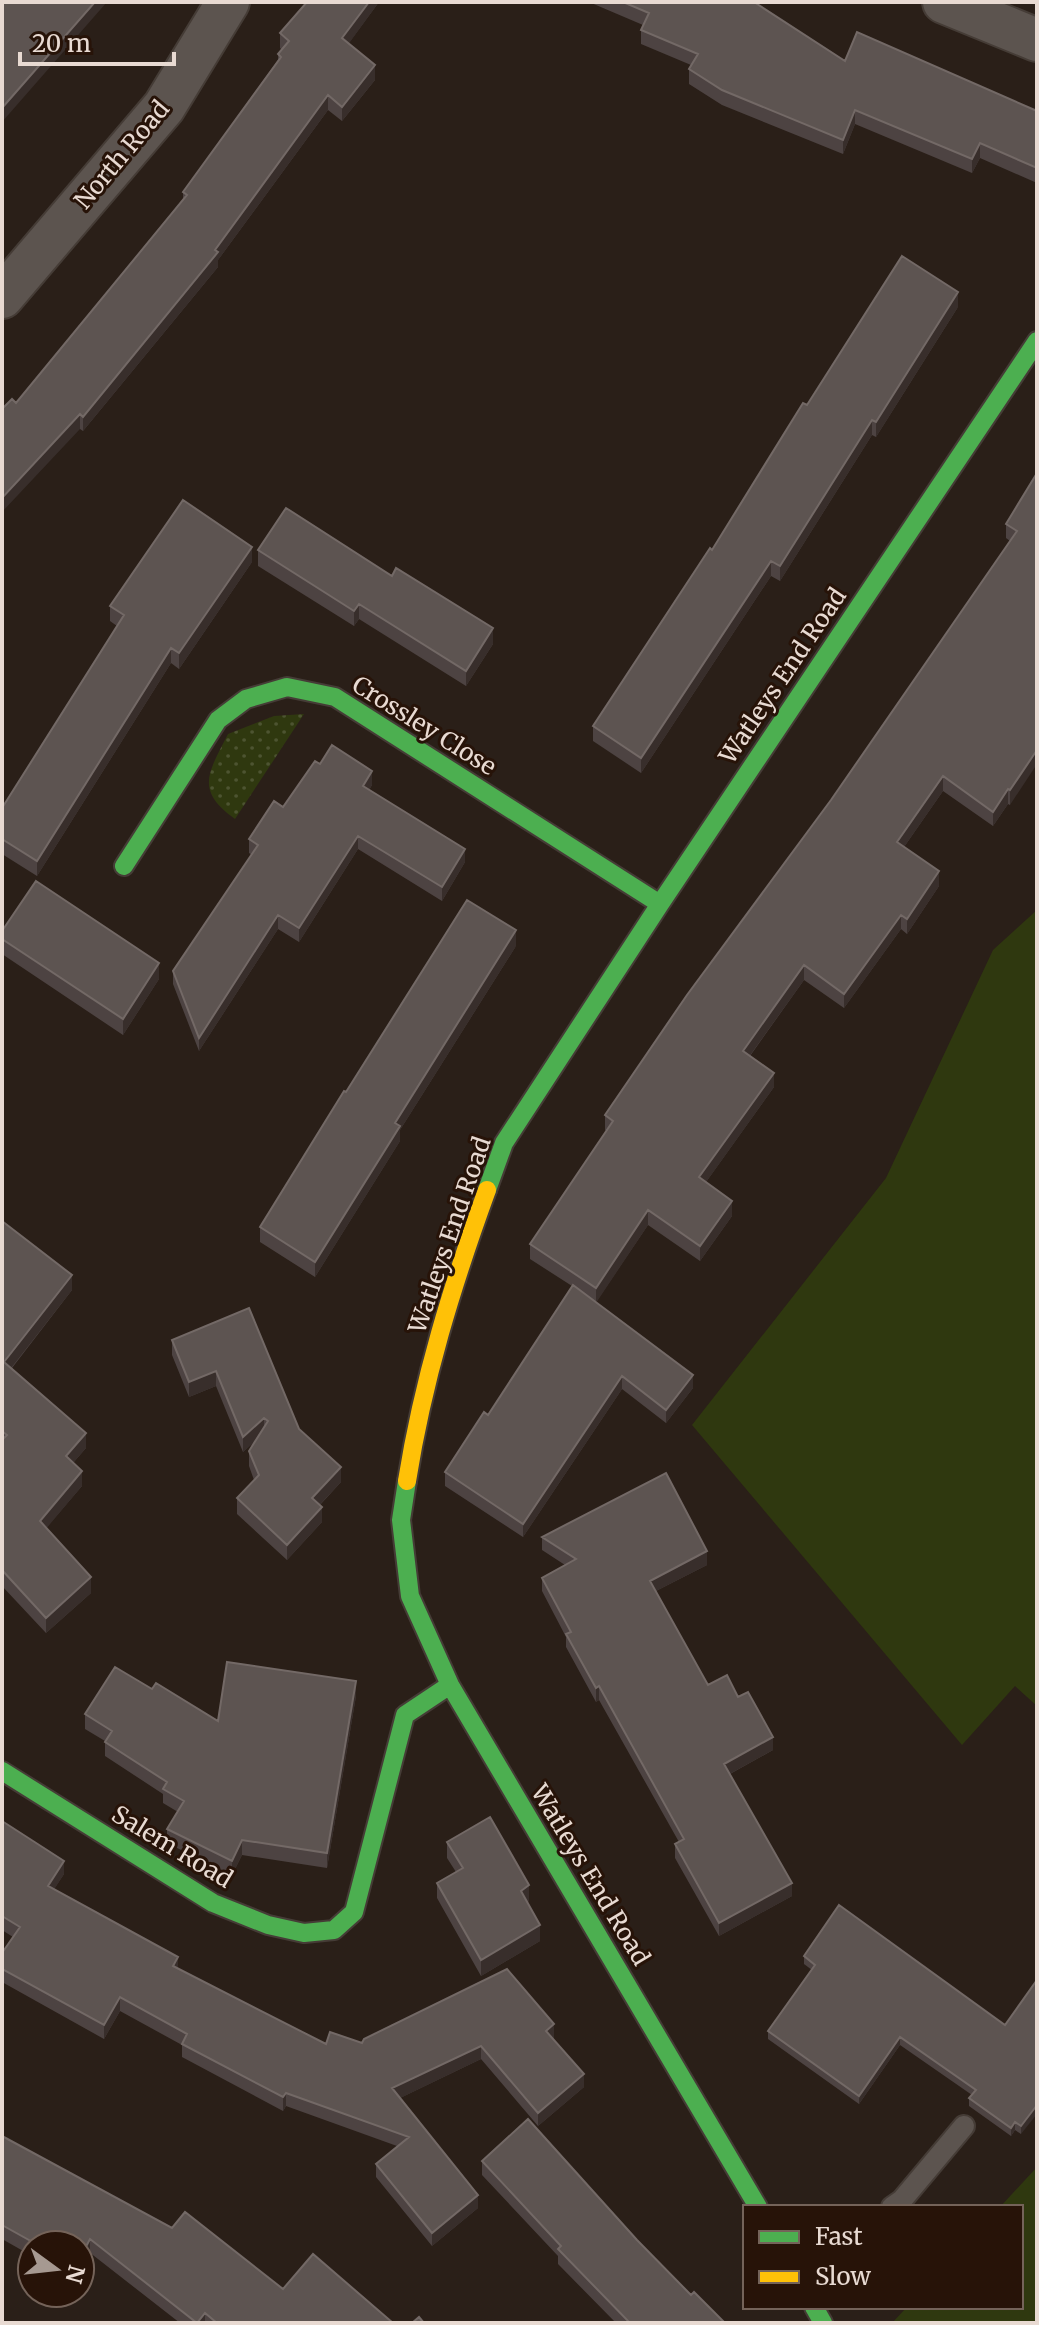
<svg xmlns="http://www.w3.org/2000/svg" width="1039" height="2325" font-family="Merriweather,serif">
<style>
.grass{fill:url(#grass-dots)}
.park{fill:#2f380f}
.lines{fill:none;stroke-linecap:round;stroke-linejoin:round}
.lane-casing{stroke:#453c36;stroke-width:24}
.street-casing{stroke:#453c36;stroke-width:46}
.fast-casing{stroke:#453c36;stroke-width:22}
.slow-casing{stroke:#453c36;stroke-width:22}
.lane{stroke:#5c544f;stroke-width:20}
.street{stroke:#5c544f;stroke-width:42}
.fast{stroke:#4caf50;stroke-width:18}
.slow{stroke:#ffc107;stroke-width:18}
.wall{fill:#4d4342}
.shaded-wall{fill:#382e2b}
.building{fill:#5d5451;stroke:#736966;stroke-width:2}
.labels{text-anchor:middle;stroke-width:6;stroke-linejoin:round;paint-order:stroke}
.street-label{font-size:24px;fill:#e8dad2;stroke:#271308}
</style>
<defs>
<pattern id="grass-dots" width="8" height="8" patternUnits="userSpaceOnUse" patternTransform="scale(2)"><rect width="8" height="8" fill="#2f380f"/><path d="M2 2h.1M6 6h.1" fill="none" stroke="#4d5431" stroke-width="1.8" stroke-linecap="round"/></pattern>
</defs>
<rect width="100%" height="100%" fill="#2a1f18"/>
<path class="grass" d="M304 714 235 819C194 790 209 772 228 734L274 716Z"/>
<path class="park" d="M1037 910V1706L1015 1686 962 1745 692 1425 886 1178 993 950Z
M1037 2167V2323H892L907 2307H1021V2207H1000Z"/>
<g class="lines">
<defs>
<path id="lane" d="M892 2207 902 2200 964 2126"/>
<path id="street" d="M944 2 1037 40
M2 297 164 107 228 2"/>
<path id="fast" d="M124 866 218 720 246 699 287 687 335 697 660 904
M487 1190 504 1143 660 904 1037 341
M407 1481 401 1520 410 1596 450 1685 758 2207
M2 1771 213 1903 268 1925 304 1933 334 1930 354 1912 405 1715 450 1685
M814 2307 823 2323"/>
<path id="slow" d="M407 1481C423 1380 452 1286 487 1190"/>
</defs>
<use href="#lane" class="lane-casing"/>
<use href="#street" class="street-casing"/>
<use href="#fast" class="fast-casing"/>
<use href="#slow" class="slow-casing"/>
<use href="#lane" class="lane"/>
<use href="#street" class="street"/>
<use href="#fast" class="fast"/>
<use href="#slow" class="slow"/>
</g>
<path class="wall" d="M307 2H379L348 44 375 80 342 121 328 110 218 260V267L83 431 80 429 16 403 183 199V192L278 60V54L282 50 280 48V33Z
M589 2H754L845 61 1037 111V183L980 158 972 173 855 124 843 154 722 105 689 84V69L691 65 641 44V30L643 25Z
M958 307 876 437 872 435 780 581 771 576 641 773 593 741V726L712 550 807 405Z
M1037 473 1010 805 1008 804 993 826 943 791 904 847 939 886 907 934 901 929 844 1008 804 980 750 1056 774 1087 706 1182 732 1216 700 1261 648 1225 596 1302 693 1388 666 1423 622 1389 523 1537 445 1486V1472L488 1415 572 1286 530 1259V1244L607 1131 605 1130V1115L831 800 1010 541 1006 538V524Z
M258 550 493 644 466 686 359 619 354 626 258 566Z
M252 562 179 669 171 663 37 876 2 854V808L117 626 110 621V606Z
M320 764 372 785 369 790 465 862 442 901 358 849 299 942 278 929 199 1051 173 984V971L252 855 249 853V839L283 807Z
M2 931 159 979 123 1035 2 954Z
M516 946 400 1130V1141L315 1277 260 1242V1227L346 1092Z
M2 1221 72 1290 12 1368 86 1448 73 1463 82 1486 46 1528 91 1593 46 1633 2 1586Z
M172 1340 299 1429 341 1482 320 1505 322 1522 287 1560 237 1514V1498L254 1480 249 1466V1451L255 1441 243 1452 216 1386 189 1397 172 1355Z
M542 1537 707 1565 656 1591 708 1685 738 1697 773 1750 730 1774 792 1896 719 1936 675 1858V1844L679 1842 599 1700 596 1702 566 1647V1637L542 1591V1578L565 1565 542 1550Z
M152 1689 218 1721 356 1696 327 1868 242 1855 232 1875 167 1843V1829L178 1812 163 1803V1794L105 1756V1741L85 1729V1714Z
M2 1821 64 1874 54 1889 178 1969 326 2044 554 2038 553 2039 584 2087 538 2126 481 2059 400 2098 478 2208 432 2246 376 2177V2164L397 2146 286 2106 283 2111 182 2057V2045L120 2011 104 2039 2 1982V1953L13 1937 2 1930Z
M447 1842 529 1901 527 1902 540 1941 481 1976 437 1898V1883L456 1872 447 1858Z
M804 1956 1005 2025 1037 1980 1021 2134 1015 2130 1011 2136 969 2106V2098L972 2095 900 2045 859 2104 768 2039V2031L812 1970 804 1964Z
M2 2136 283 2289 393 2323H180L80 2245H32V2256L2 2239Z
M482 2161 637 2240 691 2295 725 2323H616L558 2264V2256L482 2175Z"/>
<path class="shaded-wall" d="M95 2H107L2 122V108Z
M369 2H379L342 53V38Z
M375 65V80L342 121V107Z
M328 95V110L218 260V267L83 431V417L215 250Z
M855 110V124L843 154V140Z
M980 143V158L972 173V159Z
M958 292V307L876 437V422Z
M80 414V429L2 512V498Z
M872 420V435L780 581V566Z
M252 547V562L179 669V653Z
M771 561V576L641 773V758Z
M359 604V619L354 626V611Z
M493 628V644L466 686V671Z
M171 648V663L37 876V861Z
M1037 750V764L1010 805V790Z
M372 771V785L363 800V786Z
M943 776V791L897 857V842Z
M1008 789V804L993 826V812Z
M358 836V849L299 942V928Z
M465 849V862L442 901V887Z
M939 871V886L907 934V919Z
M278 915V929L199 1051V1038Z
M901 915V929L844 1008V994Z
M516 930V946L400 1130V1141L315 1277V1262L395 1123Z
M159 963V979L123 1035V1019Z
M804 965V980L743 1065V1051Z
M774 1073V1087L699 1192V1177Z
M732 1201V1216L700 1261V1246Z
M648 1210V1225L596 1303V1288Z
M72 1275V1290L4 1377V1362Z
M216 1371V1386L189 1397V1382Z
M693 1375V1388L666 1423V1410Z
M622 1376V1389L523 1537V1524Z
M264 1418V1434L243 1452V1437Z
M86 1433V1448L66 1471V1456Z
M341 1467V1482L312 1513V1498Z
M82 1471V1486L40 1536V1521Z
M322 1507V1522L287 1560V1545Z
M707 1551V1565L650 1594V1581Z
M91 1577V1593L46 1633V1618Z
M356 1681V1696L327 1868V1853Z
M599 1686V1700L596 1702V1688Z
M773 1737V1750L724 1777V1764Z
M242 1840V1855L232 1875V1861Z
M64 1861V1874L48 1899V1886Z
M792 1883V1896L719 1936V1923Z
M529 1885V1901L521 1906V1891Z
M540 1925V1941L481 1976V1960Z
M178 1957V1971L173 1966Z
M120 1997V2011L104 2039V2025Z
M554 2024V2038L546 2044V2031Z
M900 2037V2045L859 2104V2096Z
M481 2046V2059L392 2102V2088Z
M584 2074V2087L538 2126V2113Z
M286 2093V2106L283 2111V2097Z
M1037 2105V2114L1021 2134V2126Z
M1015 2122V2130L1011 2136V2128Z
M478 2195V2208L432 2246V2233Z
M90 2239V2253L80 2272V2258Z
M205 2313V2323H197Z"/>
<path class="building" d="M2 2H95L2 108Z
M307 2H369L342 38 375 65 342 107 328 95 215 250 218 252 83 417 80 414 2 498V409L12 399 16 403 187 195 183 192 281 57 278 54 289 41 280 33Z
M623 2H754L845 61 857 32 1037 111V168L980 143 972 159 855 110 843 140 722 90 689 69 698 54 641 30 649 13Z
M902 256 958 292 876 422 872 420 780 566 771 561 641 758 593 726 710 548 712 550 803 403 807 405Z
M1037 473V750L1010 790 1008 789 993 812 943 776 897 842 939 871 907 919 901 915 844 994 804 965 743 1051 774 1073 699 1177 732 1201 700 1246 648 1210 596 1288 530 1244 613 1121 605 1115 687 995 831 800 1017 531 1006 524Z
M183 500 252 547 179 653 171 648 37 861 2 839V808L124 615 110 606Z
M286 508 392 576 396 568 493 628 466 671 359 604 354 611 258 550Z
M332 745 372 771 363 786 465 849 442 887 358 836 299 928 278 915 199 1038 173 971 258 845 249 839 274 801 283 807 315 761 320 764Z
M36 881 159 963 123 1019 2 939V931Z
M467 900 516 930 395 1123 400 1126 315 1262 260 1227 344 1091 346 1092Z
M2 1221 72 1275 4 1362 86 1433 66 1456 82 1471 40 1521 91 1577 46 1618 2 1570V1440L7 1435 2 1431Z
M573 1285 693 1375 666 1410 622 1376 523 1524 445 1472 484 1412 488 1415Z
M249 1308 299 1429 341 1467 312 1498 322 1507 287 1545 237 1498 259 1475 249 1451 268 1421 264 1418 243 1437 216 1371 189 1382 172 1340Z
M666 1473 707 1551 650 1581 708 1685 727 1675 738 1697 748 1692 773 1737 724 1764 792 1883 719 1923 675 1844 684 1839 599 1686 596 1688 566 1634 571 1632 542 1578 576 1559 542 1537Z
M227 1662 356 1681 327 1853 242 1840 232 1861 167 1829 184 1801 163 1789 167 1782 105 1742 112 1731 85 1714 115 1667 152 1689 156 1683 218 1721Z
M490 1817 529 1885 521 1891 540 1925 481 1960 437 1883 463 1868 447 1842Z
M2 1821 64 1861 48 1886 178 1957 173 1966 326 2044 330 2032 362 2043 364 2039 507 1969 554 2024 546 2031 584 2074 538 2113 481 2046 392 2088 478 2195 432 2233 376 2164 409 2137 286 2093 283 2097 182 2044 187 2034 120 1997 104 2025 2 1969V1953L20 1927 2 1916Z
M839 1905 1005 2025 1037 1980V2105L1021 2126 1015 2122 1011 2128 969 2098 976 2090 900 2037 859 2096 768 2031 815 1965 804 1956Z
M528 2119 637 2240 691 2295 694 2292 725 2323H630L558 2249 561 2246 482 2161Z
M2 2136 172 2228 185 2212 283 2289 313 2254 393 2323H217L205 2313 197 2323 90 2239 80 2258V2245H38L2 2225Z
M419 2317 424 2323H412Z"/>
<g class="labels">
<g class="street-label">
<text transform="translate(122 155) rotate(-50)" y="8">North Road</text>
<text transform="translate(783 676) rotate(-56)" y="8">Watleys End Road</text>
<text transform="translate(424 726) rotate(32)" y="8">Crossley Close</text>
<text transform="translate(450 1235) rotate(-71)" y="8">Watleys End Road</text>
<text transform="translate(172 1847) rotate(31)" y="8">Salem Road</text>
<text transform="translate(590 1875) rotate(59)" y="8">Watleys End Road</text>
</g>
</g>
<rect width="1039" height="2325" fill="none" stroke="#e8dad2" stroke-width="8"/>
<rect x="743" y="2205" width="280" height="104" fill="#271308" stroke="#746359" stroke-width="2"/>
<rect x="759" y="2231" width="40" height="12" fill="#4caf50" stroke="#746359" stroke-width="2"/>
<text x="815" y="2245" font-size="24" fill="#e8dad2">Fast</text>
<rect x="759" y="2271" width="40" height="12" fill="#ffc107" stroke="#746359" stroke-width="2"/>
<text x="815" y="2285" font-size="24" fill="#e8dad2">Slow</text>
<g transform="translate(56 2269) rotate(105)"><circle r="38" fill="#271308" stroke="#746359" stroke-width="2"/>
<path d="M0-6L14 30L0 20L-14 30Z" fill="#a69991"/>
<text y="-12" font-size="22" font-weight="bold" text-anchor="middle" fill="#e8dad2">N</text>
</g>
<path d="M20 52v12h154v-12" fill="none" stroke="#e8dad2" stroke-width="4"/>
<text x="32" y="52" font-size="24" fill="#e8dad2" stroke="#271308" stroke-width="6" paint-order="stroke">20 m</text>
</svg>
